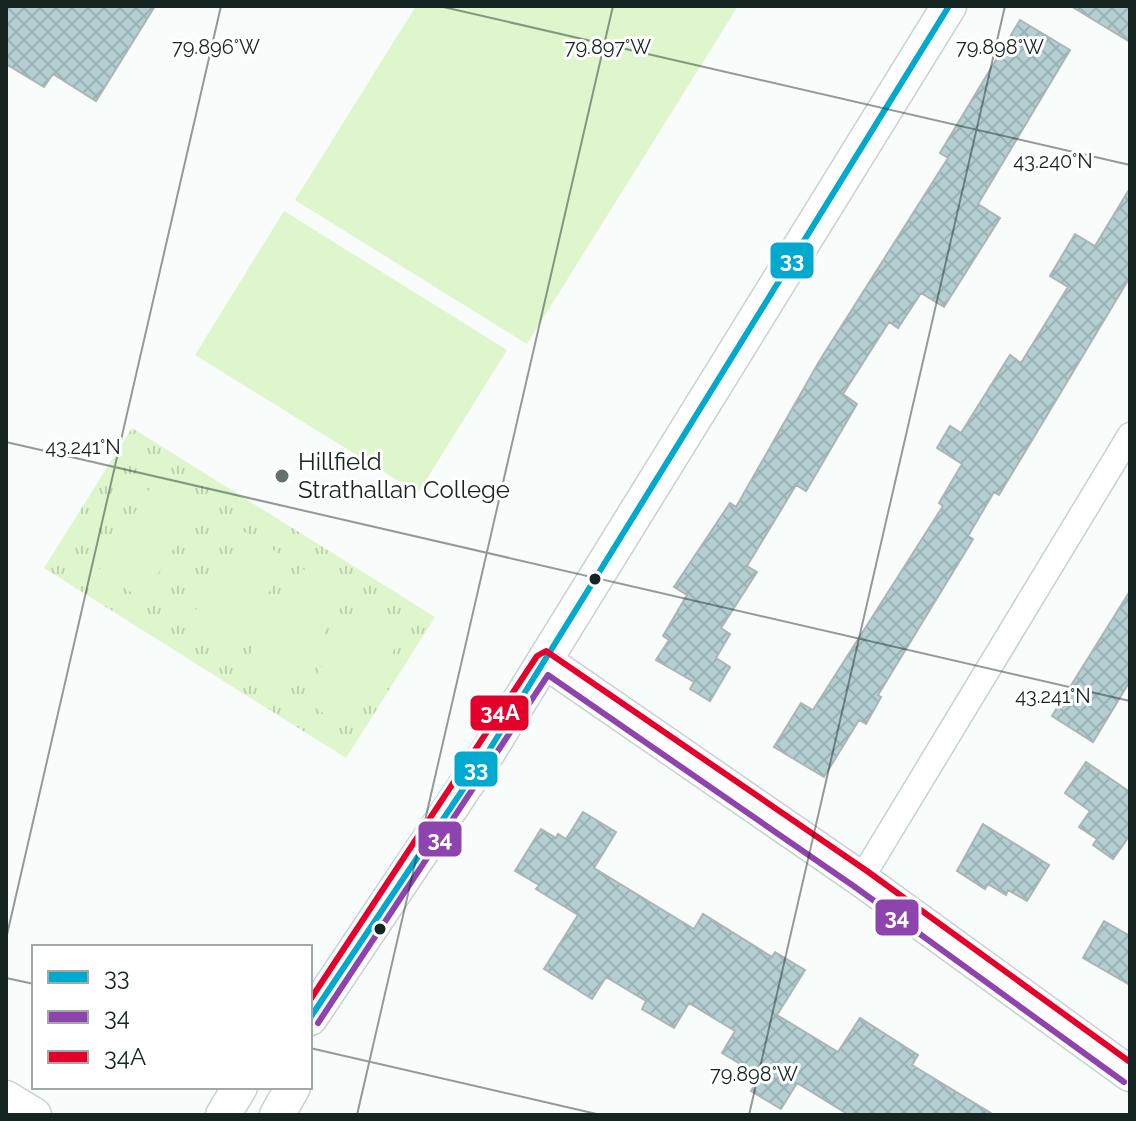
<svg xmlns="http://www.w3.org/2000/svg" width="1136" height="1121" font-family="Raleway,sans-serif">
<style>
.grass{fill:url(#grass-tufts)}
.pitch{fill:#dff5cc}
.building{fill:url(#building-cross-hatch);stroke:#acb4b5;stroke-width:2}
.lines{fill:none;stroke-linecap:round;stroke-linejoin:round}
.street-casing{stroke:#c8d2d0;stroke-width:27}
.secondary-casing{stroke:#c8d2d0;stroke-width:37}
.street{stroke:#fefffe;stroke-width:24}
.secondary{stroke:#fefffe;stroke-width:34}
.bus-1-casing{stroke:#fff;stroke-width:12}
.bus-2-casing{stroke:#fff;stroke-width:12}
.bus-3-casing{stroke:#fff;stroke-width:12}
.bus-1{stroke:#00a9ce;stroke-width:6}
.bus-2{stroke:#8e44ad;stroke-width:6}
.bus-3{stroke:#e4002b;stroke-width:6}
.ticks{fill:none;stroke:#152522;stroke-width:2;stroke-opacity:0.45}
.poi-dot{fill:#64706e;stroke:#fff;stroke-width:3}
.bus-dot{fill:#152522;stroke:#fff;stroke-width:3}
.labels{text-anchor:middle;stroke-width:6;stroke-linejoin:round;paint-order:stroke}
.poi-label{font-size:24px;fill:#152522;stroke:#fff;text-anchor:start}
.ticks-label{font-size:20px;text-anchor:middle;fill:#152522;stroke:#fff;stroke-width:6;stroke-linejoin:round;paint-order:stroke}
.line-badge{stroke:#fff;stroke-width:3}
.badge-label{font-size:22px;text-anchor:middle;font-weight:bold;fill:#fff}
</style>
<defs>
<pattern id="grass-tufts" width="24" height="20" patternUnits="userSpaceOnUse" patternTransform="scale(2)"><rect width="24" height="20" fill="#dff5cc"/><path d="M3 7l-1-3M5 7V3M7 7l1-3M15 17l-1-3M17 17v-4M19 17l1-3" fill="none" stroke="#bed2af"/></pattern>
<pattern id="building-cross-hatch" width="8" height="8" patternUnits="userSpaceOnUse" patternTransform="scale(2)"><rect width="8" height="8" fill="#b4cfd2"/><path d="M0 0l8 8M0 8l8-8" fill="none" stroke="#9ab2b4"/></pattern>
</defs>
<rect width="100%" height="100%" fill="#f8fcfb"/>
<path class="grass" d="M132 428 435 617 346 758 44 568Z"/>
<path class="pitch" d="M416 6H738L527 344 295 200Z
M284 211 507 350 418 493 195 355Z
M157 477 201 505 142 599 98 572Z
M245 532 289 560 229 655 185 627Z
M303 569 347 597 288 691 244 663Z
M361 605 405 632 345 727 301 699Z"/>
<path class="building" d="M6 6H155L96 101 53 74 44 87 6 64Z
M1071 6H1130V42Z
M1020 20 1070 50 978 204 1000 218 944 307 921 293 898 328 889 322 843 394 857 404 806 491 796 485 747 566 757 572 721 628 730 634 716 658 730 667 710 701 690 689 694 682 656 660 669 640 663 636 687 595 674 587 730 503 736 507 820 360 948 158 940 153Z
M1130 188V277L999 495 994 492 968 536 973 539 878 695 881 697 866 724 859 720 824 777 774 747 801 703 813 710 943 506 939 503 962 464 937 448 950 426 961 433 1010 355 1021 363 1068 287 1050 276 1075 234 1095 246Z
M1130 591V681L1093 742 1052 716Z
M1086 762 1130 792V835L1113 859 1093 845 1097 839 1079 827 1090 811 1065 793Z
M583 812 616 832 594 868 694 929 703 914 772 957 775 952 805 970 777 1015 838 1052 860 1018 918 1055 912 1065 994 1115H849L797 1083 781 1109 751 1091 760 1076 722 1053 735 1031 689 1003 674 1028 642 1009 646 1001 606 977 592 999 544 969 578 915 536 889 539 885 515 871 541 829 556 838 558 834 566 839Z
M983 824 1049 865 1027 901 1008 890 1006 895 988 884 985 889 957 871Z
M1104 921 1130 936V985L1083 958Z"/>
<g class="lines">
<defs>
<path id="street" d="M861 879 1130 435"/>
<path id="secondary" d="M545 661 861 879 1130 1074
M310 1018 488 752 949 6
M6 1098 34 1115
M223 1115 240 1087
M277 1115 293 1087"/>
</defs>
<use href="#street" class="street-casing"/>
<use href="#secondary" class="secondary-casing"/>
<use href="#street" class="street"/>
<use href="#secondary" class="secondary"/>
<defs>
<path id="bus-1" d="M310 1018 488 752 949 6"/>
<path id="bus-2" d="M318 1023 548 675 855 887 1124 1082"/>
<path id="bus-3" d="M310 1000 537 656 546 651 867 871 1130 1062"/>
</defs>
<use href="#bus-1" class="bus-1-casing"/>
<use href="#bus-2" class="bus-2-casing"/>
<use href="#bus-3" class="bus-3-casing"/>
<use href="#bus-1" class="bus-1"/>
<use href="#bus-2" class="bus-2"/>
<use href="#bus-3" class="bus-3"/>
</g>
<path class="ticks" d="M439 6 1130 165M6 442 1130 701M6 939 221 6M6 978 34 984M310 1048 601 1115M357 1115 613 6M749 1115 1005 6"/>
<circle class="poi-dot" cx="282" cy="476" r="8"/>
<g class="bus-dot">
<circle cx="595" cy="579" r="7"/>
<circle cx="380" cy="929" r="7"/>
</g>
<g class="labels">
<g class="poi-label">
<text x="298" y="470">Hillfield<tspan x="298" dy="28">Strathallan College</tspan></text>
</g>
</g>
<g class="ticks-label">
<text x="216" y="54">79.896°W</text>
<text x="1000" y="54">79.898°W</text>
<text x="608" y="54">79.897°W</text>
<text x="1053" y="168">43.240°N</text>
<text x="83" y="454">43.241°N</text>
<text x="1053" y="703">43.241°N</text>
<text x="754" y="1081">79.898°W</text>
</g>
<g class="line-badge">
<rect x="769" y="241" width="46" height="39" rx="8" fill="#00a9ce"/>
<rect x="469" y="694" width="61" height="38" rx="8" fill="#e4002b"/>
<rect x="453" y="750" width="46" height="38" rx="8" fill="#00a9ce"/>
<rect x="417" y="820" width="46" height="38" rx="8" fill="#8e44ad"/>
<rect x="874" y="898" width="46" height="39" rx="8" fill="#8e44ad"/>
</g>
<g class="badge-label">
<text x="792" y="268">33</text>
<text x="500" y="720">34A</text>
<text x="476" y="777">33</text>
<text x="440" y="847">34</text>
<text x="897" y="925">34</text>
</g>
<rect width="1136" height="1121" fill="none" stroke="#152522" stroke-width="16"/>
<rect x="32" y="945" width="280" height="144" fill="#ffffff" stroke="#a1a8a7" stroke-width="2"/>
<rect x="48" y="971" width="40" height="12" fill="#00a9ce" stroke="#a1a8a7" stroke-width="2"/>
<text x="104" y="985" font-size="24" fill="#152522">33</text>
<rect x="48" y="1011" width="40" height="12" fill="#8e44ad" stroke="#a1a8a7" stroke-width="2"/>
<text x="104" y="1025" font-size="24" fill="#152522">34</text>
<rect x="48" y="1051" width="40" height="12" fill="#e4002b" stroke="#a1a8a7" stroke-width="2"/>
<text x="104" y="1065" font-size="24" fill="#152522">34A</text>
</svg>
